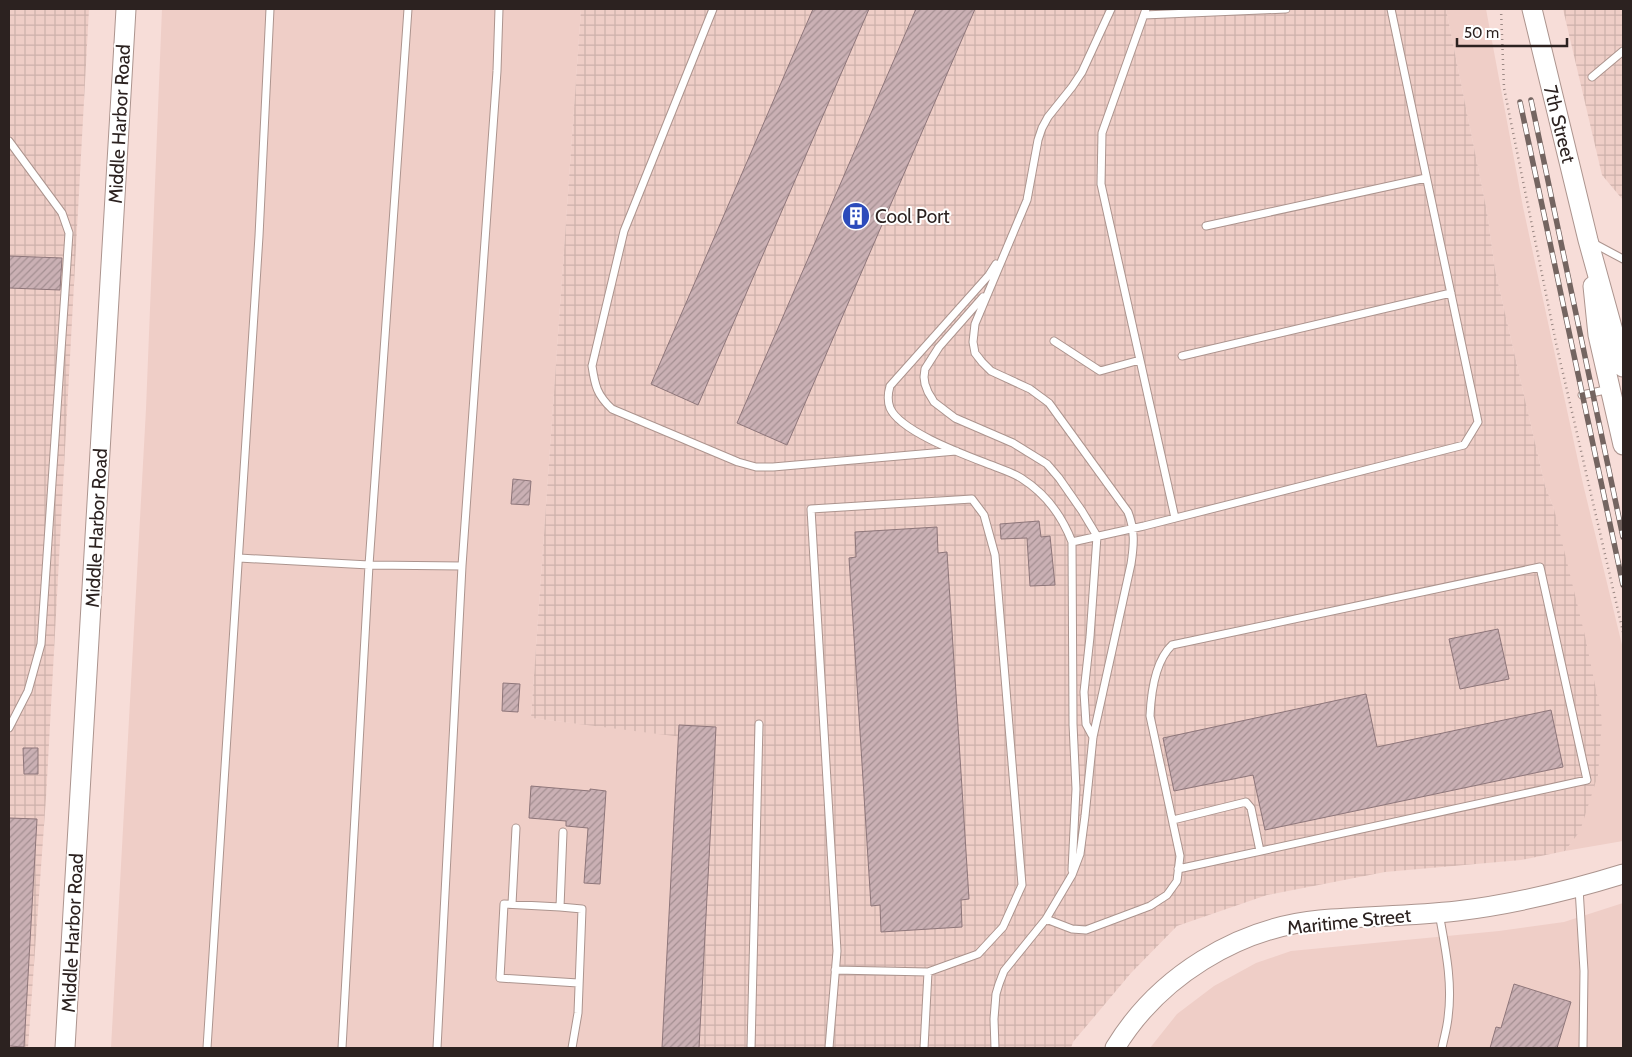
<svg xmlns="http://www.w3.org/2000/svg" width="1632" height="1057" font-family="Cabin,sans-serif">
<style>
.built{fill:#efcec7}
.industrial{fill:url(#industrial-grid)}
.building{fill:url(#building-hatch);stroke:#8e767a}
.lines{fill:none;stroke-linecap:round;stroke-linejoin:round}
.lane-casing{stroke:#ac948e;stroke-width:9}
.secondary-casing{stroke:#ac948e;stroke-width:21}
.path{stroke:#9c8985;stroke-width:2.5;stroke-dasharray:1 4;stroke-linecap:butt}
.lane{stroke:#fff;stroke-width:7}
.secondary{stroke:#fff;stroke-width:19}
.rail-casing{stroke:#746561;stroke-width:5.5}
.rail{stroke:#fff;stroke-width:4;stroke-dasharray:11;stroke-linecap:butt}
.labels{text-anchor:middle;stroke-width:4;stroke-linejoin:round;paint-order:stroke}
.street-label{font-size:19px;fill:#2c2220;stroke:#fff}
.poi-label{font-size:19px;fill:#2c2220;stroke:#fff;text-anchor:start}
</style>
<defs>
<pattern id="industrial-grid" width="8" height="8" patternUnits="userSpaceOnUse" patternTransform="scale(1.25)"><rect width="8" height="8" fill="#efcec7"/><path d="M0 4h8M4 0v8" fill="none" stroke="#cdb1ab"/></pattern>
<pattern id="building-hatch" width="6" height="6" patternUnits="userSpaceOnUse" patternTransform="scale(1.25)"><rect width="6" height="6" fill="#cab0b4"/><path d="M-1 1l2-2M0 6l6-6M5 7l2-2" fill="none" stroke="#a48f92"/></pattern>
</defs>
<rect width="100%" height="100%" fill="#f7ddd8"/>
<path class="built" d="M162 9H581L531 718 682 736 663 1048H111L146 409Z
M1446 9H1486L1523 207 1583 484 1623 649V841L1565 851 1580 830 1554 509 1545 486 1495 270 1487 212Z
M1623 903V1048H1150L1177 1014 1214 986 1256 963 1291 951 1499 931 1564 922Z"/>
<path class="industrial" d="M9 9H89L46 798 28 1048H9Z
M581 9H1446L1487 212 1495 270 1545 486 1554 509 1585 636 1602 719 1598 775 1580 831 1565 851 1521 860 1385 872 1267 895 1177 926 1131 973 1073 1042 1071 1048H663L682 737 531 718Z
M1563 9H1623V200L1602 175Z"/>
<path class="building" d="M813 9H869L698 405 651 384Z
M916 9H975L787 445 737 423Z
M9 256 62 258 60 290 9 288Z
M513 479 531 481 529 505 511 504Z
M1039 521 1041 537 1050 536 1055 585 1030 586 1027 538 1001 539 1000 524Z
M937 527 938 553 947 552 969 899 961 900 962 927 881 932 880 905 871 906 849 558 856 557 855 532Z
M1498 629 1509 679 1460 689 1449 639Z
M503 683 520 684 518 712 502 711Z
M1366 694 1377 747 1551 710 1563 767 1265 830 1253 775 1174 791 1163 738Z
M679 725 716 727 699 1048H662Z
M23 748H38V774H24Z
M531 786 590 791V789L606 791 600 884 584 883 588 828 566 826V821L529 818Z
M9 818 37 819 24 1047 9 1046Z
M1514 984 1571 1002 1557 1048H1490L1496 1027 1501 1028Z"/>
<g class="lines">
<defs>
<path id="lane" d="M713 9 624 231 592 366C595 386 597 395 612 409L738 462 756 467H773L956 451
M1146 9 1102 133 1101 184 1175 518
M1144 15 1286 9
M1592 77 1623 51
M9 141 62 213 69 233 41 644 28 691 9 728
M1206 226 1426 178
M1593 243 1623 259
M996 264 989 275 890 386C888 393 887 400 890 408 901 433 971 457 996 467 1004 470 1013 473 1021 478 1045 493 1062 516 1072 542L1073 724 1076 789 1072 870
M983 297 939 347 925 369 924 377 925 384 928 392 934 402 955 418 1013 443 1047 464 1059 478 1082 511 1097 536 1090 637 1084 692 1086 724 1093 737
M1054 341 1100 371 1140 360
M1182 356 1451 293
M1582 395 1610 389
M1072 542 1144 526 1464 445 1478 422 1391 9
M239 558 369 565 462 566
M1173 820 1246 802 1251 808 1260 851
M563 832 560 907 582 909 578 1013 572 1048
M1579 888 1584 971 1583 1048
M512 904 516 828
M560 907 504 904 500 978 578 983
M1439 913C1445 947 1453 982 1448 1018 1447 1028 1444 1038 1442 1048
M1046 919 1072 929 1086 930 1150 906 1167 895 1177 881 1180 856 1150 716C1151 694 1155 661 1172 645L1540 567 1587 780 1178 869
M835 970 928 972 924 1048
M207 1048 259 236 270 9
M342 1048 369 565 408 9
M437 1048 462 566 497 71 499 9
M751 1048 759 724
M829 1048 837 951 811 509 972 499 984 515 995 555 1022 885 1003 927 978 954 928 972
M995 1048 994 1019 996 994 999 984 1004 971 1046 919 1072 875 1080 854 1085 816 1093 737 1131 564C1134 545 1135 530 1128 512L1049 403 1030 389 991 371 982 362 975 353 973 342 975 324 1027 200 1038 140 1042 128 1048 117 1072 87 1082 72 1111 9"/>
<path id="secondary" d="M1532 9 1588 240 1623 367
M1593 286 1598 335 1623 445
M65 1048 126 9
M1115 1048C1158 977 1237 928 1320 920 1366 916 1412 916 1457 911 1515 904 1568 891 1623 874"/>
</defs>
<use href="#lane" class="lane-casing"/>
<use href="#secondary" class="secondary-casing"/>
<path class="path" d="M1501 9 1504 88 1556 343 1623 632"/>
<use href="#lane" class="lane"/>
<use href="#secondary" class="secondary"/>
<defs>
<path id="rail" d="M1531 100 1623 537
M1520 102 1623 585"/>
</defs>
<use href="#rail" class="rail-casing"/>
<use href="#rail" class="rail"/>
</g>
<defs>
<symbol id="building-disc" viewBox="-11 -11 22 22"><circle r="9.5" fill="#2c4bbb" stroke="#fff"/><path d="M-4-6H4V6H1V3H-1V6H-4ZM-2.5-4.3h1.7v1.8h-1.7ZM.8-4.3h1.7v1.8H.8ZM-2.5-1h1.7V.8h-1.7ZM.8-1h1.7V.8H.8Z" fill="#fff"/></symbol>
</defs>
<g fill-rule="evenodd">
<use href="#building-disc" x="840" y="200" width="32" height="32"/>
</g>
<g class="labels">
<g class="street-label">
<text transform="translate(119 124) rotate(-87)" y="7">Middle Harbor Road</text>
<text transform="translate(1560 124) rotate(76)" y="7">7th Street</text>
<text transform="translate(96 528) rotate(-87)" y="7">Middle Harbor Road</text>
<text transform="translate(1349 921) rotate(-6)" y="7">Maritime Street</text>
<text transform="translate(72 933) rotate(-87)" y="7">Middle Harbor Road</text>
</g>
<g class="poi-label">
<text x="875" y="223">Cool Port</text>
</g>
</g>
<rect width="1632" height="1057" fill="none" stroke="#2c2220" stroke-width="20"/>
<path d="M1457 38v8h110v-8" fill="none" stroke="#2c2220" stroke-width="2.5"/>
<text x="1464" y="38" font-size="15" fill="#2c2220" stroke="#ffffff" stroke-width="4" paint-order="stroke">50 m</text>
</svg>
